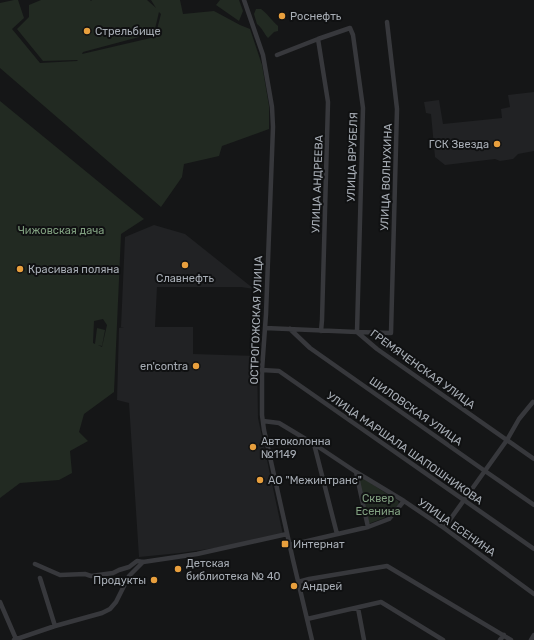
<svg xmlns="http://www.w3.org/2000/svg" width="534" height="640" font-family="Rubik,sans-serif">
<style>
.built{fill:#212224}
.green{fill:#222a22;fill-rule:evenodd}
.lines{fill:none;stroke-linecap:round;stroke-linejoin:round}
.minor{stroke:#37383c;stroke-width:4.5}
.poi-dot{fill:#e89f3d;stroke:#101112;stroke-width:1.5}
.labels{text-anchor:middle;stroke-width:4;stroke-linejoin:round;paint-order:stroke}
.poi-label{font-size:11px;fill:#a8aeb6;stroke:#101112;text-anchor:start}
.street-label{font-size:11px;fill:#a8aeb6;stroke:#101112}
.park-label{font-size:11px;fill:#81a080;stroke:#101112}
</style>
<rect width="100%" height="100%" fill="#151617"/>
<path class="built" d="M534 92V151L518 154 513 159 500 161 495 159 445 165 435 157 431 114 426 113 424 102 439 100 443 124 502 118 501 109 510 107 508 95Z
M154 225 185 234 254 289 241 287H157L155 327H193V354L257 356 258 418 283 535 229 546 180 553 139 557 129 403 117 400 119 328 124 327H121L125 237Z"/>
<path class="green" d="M14 0H18L24 18 12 29 40 63 77 61 78 60 43 61 17 29 29 17V5L41 0H90L91 1 92 0H147L156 8 151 0H180L183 14 214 11 240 25 250 29 262 65 269 106V129L222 146 219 156 184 164 182 177 161 207 0 68V3ZM159 12 161 14 155 37 82 54 83 52 154 33Z
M220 0H239L243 11 239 21 216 5Z
M256 9H261C268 14 271 20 278 26V31L274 32 268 38C263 32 263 29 257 24L254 14Z
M0 101 144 219 121 234 114 392 84 414 79 432 88 441 70 451 72 473 59 480 20 483 0 498ZM103 319 107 325 102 347 98 345 102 346 105 330 97 328 95 344 93 343 94 321Z
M358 475 398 501 399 504 384 518 368 524Z"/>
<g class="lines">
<path class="minor" d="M244 0 263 55 272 107 273 127 266 314 262 370V415L264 430 293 560 312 640
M318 39 328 102 322 320 321 331
M277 55 318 39 350 28 353 35 363 108 357 332 391 333 397 109 387 22
M265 328 357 332 377 349 534 459
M290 329 310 348 485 471 534 505
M262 370 279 371 534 549
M263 421 279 423 314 444 356 472 404 501 444 528 534 594
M314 444 337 534
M356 472 368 527
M444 528 507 440 519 419 533 402
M290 545 368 527 389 519 404 501
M35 564 60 575 85 574 91 576 113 573 119 570 129 567 137 561 143 562 197 554 287 534
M40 578 55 626
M298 582 309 579 387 566 511 640
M0 602 16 639
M358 608 364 640
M307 619 381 602 443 640
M14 640 55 626 102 613 110 609 116 602 129 576 143 562
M500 640 504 635
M531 640 534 635"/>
</g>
<g class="poi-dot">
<circle cx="282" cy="16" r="4"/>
<circle cx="87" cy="31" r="4"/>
<circle cx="497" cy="144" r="4"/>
<circle cx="185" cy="265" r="4"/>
<circle cx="20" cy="269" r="4"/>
<circle cx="196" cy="366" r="4"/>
<circle cx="253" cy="447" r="4"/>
<circle cx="260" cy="480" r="4"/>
<rect x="281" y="540" width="8" height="8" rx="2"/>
<circle cx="178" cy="569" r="4"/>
<circle cx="154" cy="580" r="4"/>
<circle cx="294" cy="586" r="4"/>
</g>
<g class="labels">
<g class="poi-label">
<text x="290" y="20">Роснефть</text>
<text x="95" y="35">Стрельбище</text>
<text x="489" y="148" text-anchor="end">ГСК Звезда</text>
<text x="28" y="273">Красивая поляна</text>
<text x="185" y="282" text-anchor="middle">Cлавнефть</text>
<text x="188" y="370" text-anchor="end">en'contra</text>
<text x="261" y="445">Автоколонна<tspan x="261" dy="13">№1149</tspan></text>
<text x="268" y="484">АО "Межинтранс"</text>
<text x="293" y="548">Интернат</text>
<text x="186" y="567">Детская<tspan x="186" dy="13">библиотека № 40</tspan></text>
<text x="146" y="584" text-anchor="end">Продукты</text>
<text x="302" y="590">Андрей</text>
</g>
<g class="street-label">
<text transform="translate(352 157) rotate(-88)" y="4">УЛИЦА ВРУБЕЛЯ</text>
<text transform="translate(386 177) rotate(-88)" y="4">УЛИЦА ВОЛНУХИНА</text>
<text transform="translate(317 184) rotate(-88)" y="4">УЛИЦА АНДРЕЕВА</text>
<text transform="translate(256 320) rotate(-88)" y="4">ОСТРОГОЖСКАЯ УЛИЦА</text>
<text transform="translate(423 369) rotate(36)" y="4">ГРЕМЯЧЕНСКАЯ УЛИЦА</text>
<text transform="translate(416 411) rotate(35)" y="4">ШИЛОВСКАЯ УЛИЦА</text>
<text transform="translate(405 448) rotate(35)" y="4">УЛИЦА МАРШАЛА ШАПОШНИКОВА</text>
<text transform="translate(457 527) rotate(35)" y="4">УЛИЦА ЕСЕНИНА</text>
</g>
<g class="park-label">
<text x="61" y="234">Чижовская дача</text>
<text x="378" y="502">Сквер<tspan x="378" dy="13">Есенина</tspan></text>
</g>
</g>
</svg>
